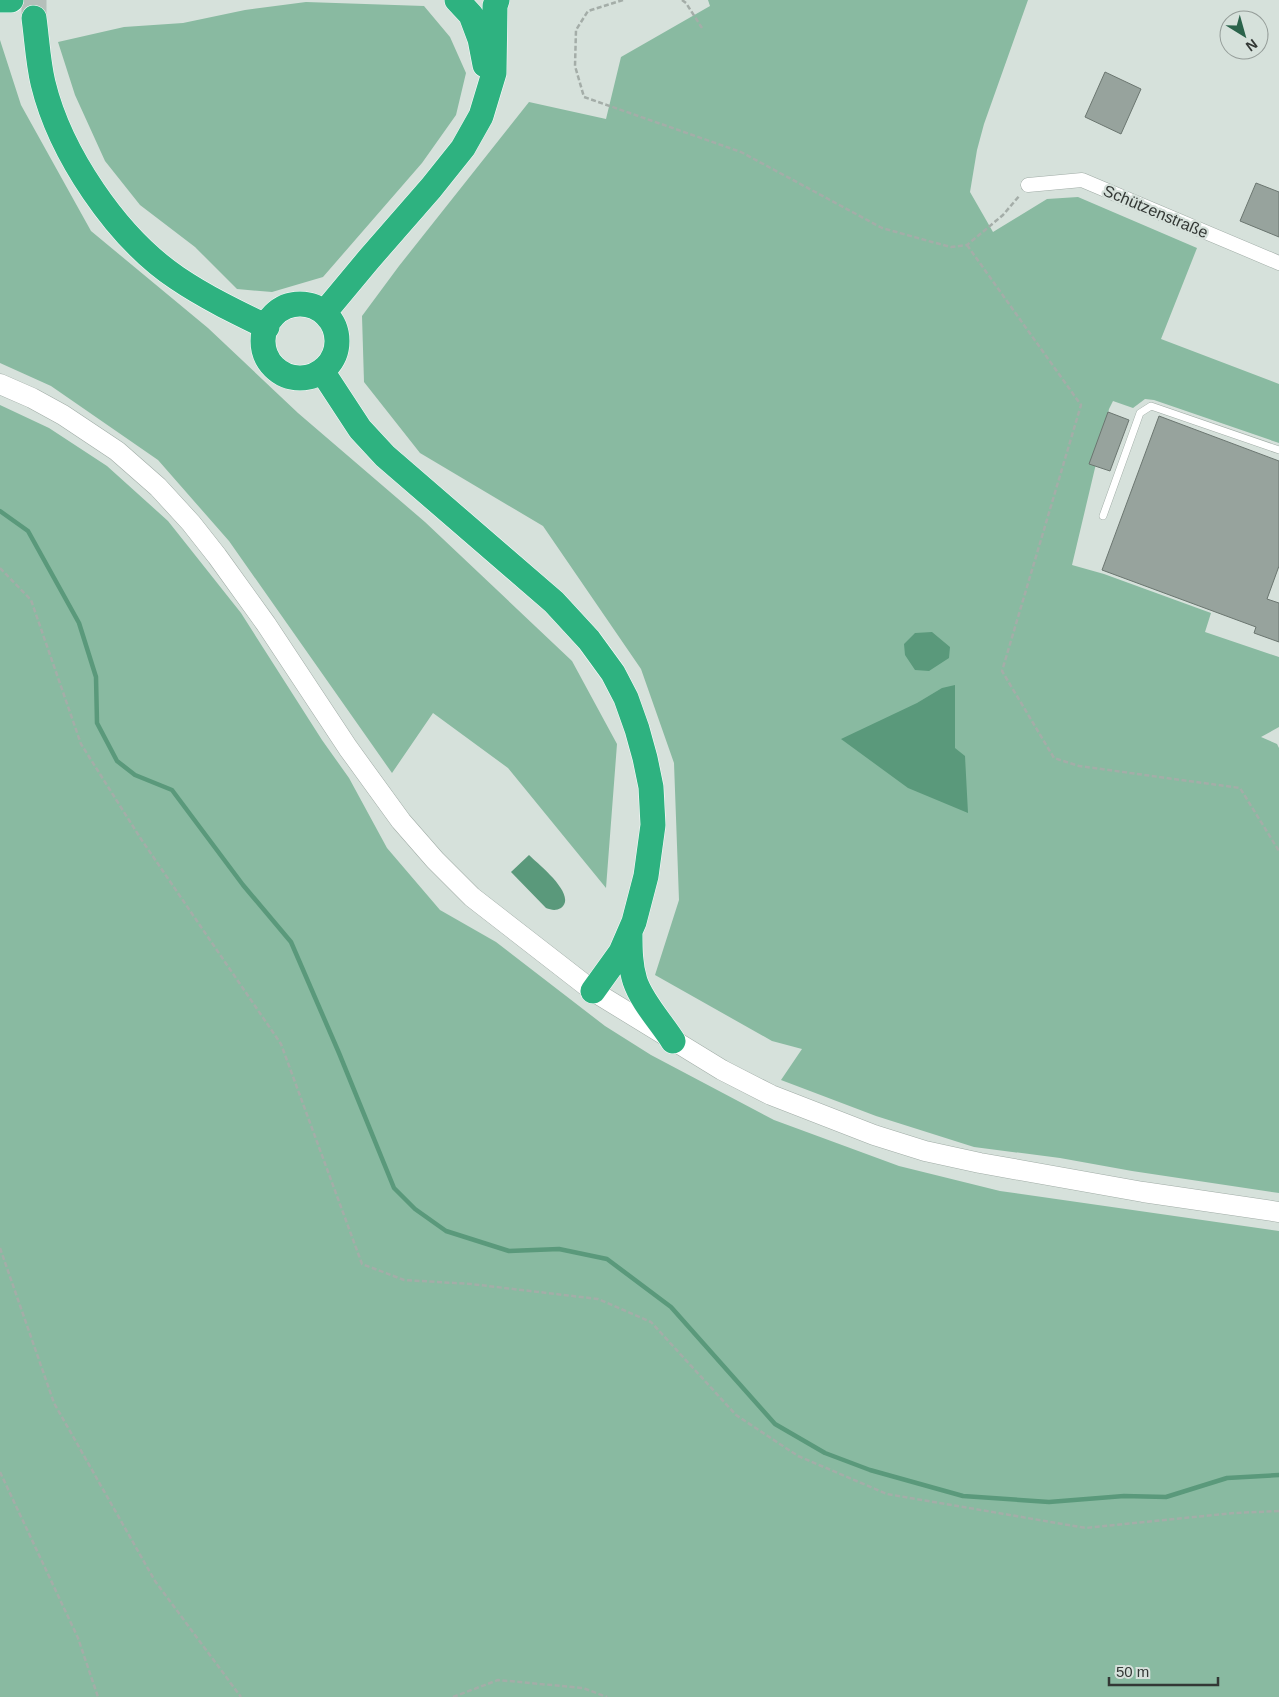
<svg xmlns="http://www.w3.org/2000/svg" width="1279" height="1697" font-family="Helvetica,sans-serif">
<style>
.green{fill:#89baa1}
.water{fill:#5a997b}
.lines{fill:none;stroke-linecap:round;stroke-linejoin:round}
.stream{stroke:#5a997b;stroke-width:4.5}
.building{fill:#97a39d;stroke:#6b7670}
.highway-tunnel{stroke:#b5bfba;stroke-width:25;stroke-dasharray:25 12;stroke-linecap:butt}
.lane-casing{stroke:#a0aca6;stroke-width:8}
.street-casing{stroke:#a0aca6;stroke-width:15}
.secondary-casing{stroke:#a0aca6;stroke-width:21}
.highway-casing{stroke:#fff;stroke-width:26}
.path{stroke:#a4ada8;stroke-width:2.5;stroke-dasharray:5 2.5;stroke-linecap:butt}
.lane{stroke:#fff;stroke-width:7}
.street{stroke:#fff;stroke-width:14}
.secondary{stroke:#fff;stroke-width:20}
.highway{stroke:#2eb280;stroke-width:25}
.labels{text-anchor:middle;stroke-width:4.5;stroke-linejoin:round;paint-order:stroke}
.street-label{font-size:16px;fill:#333835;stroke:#d6e1db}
</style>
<rect width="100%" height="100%" fill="#d6e1db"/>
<path class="green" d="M708 0H1028L984 124 977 150 970 192 993 232 1047 199 1078 197 1197 248 1161 339 1279 384V443L1154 400 1145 399 1133 408 1113 401 1109 409 1072 565 1104 574 1211 613 1205 632 1279 657V727L1261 737 1277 744 1279 748V1193L1132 1171 1060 1158 974 1147 876 1116 781 1080 802 1049 772 1041 655 975 679 900 674 763 641 669 543 526 420 453 364 382 362 316 399 266 529 102 606 119 621 57 710 6Z
M306 2 424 6 450 37 466 73 456 115 422 163 323 277 272 292 237 289 195 247 140 205 105 161 75 95 58 42 124 27 183 23 245 10Z
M0 40 21 105 91 231 208 328 298 413 425 522 572 661 617 744 606 888 508 768 433 713 392 773 229 541 158 460 51 386 0 363Z
M0 405 49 428 107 466 168 521 241 613 322 740 349 778 387 848 440 910 496 942 605 1026 651 1055 774 1120 899 1166 1000 1191 1279 1231V1697H0Z"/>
<path class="water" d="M932 632 950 647 949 658 929 671 915 670 905 655 904 644 915 633Z
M955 685V748L965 756 968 813 908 788 841 739 917 703 942 688Z
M529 855C538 864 578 895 561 908 556 911 551 910 546 908L511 872Z"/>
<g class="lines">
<path class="stream" d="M0 511 28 531 79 623 96 677 97 723 117 761 135 775 172 790 243 885 291 942 339 1053 394 1188 415 1209 446 1231 509 1251 559 1249 607 1259 671 1307 775 1424 825 1453 870 1470 963 1496 1049 1502 1124 1496 1166 1497 1227 1478 1279 1475"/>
</g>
<path class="building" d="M1105 72 1141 89 1121 134 1085 117Z
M1256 183 1279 192V237L1240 221Z
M1108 412 1129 420 1110 471 1089 464Z
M1159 416 1279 461V566L1267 599 1279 603V642L1254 633 1256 627 1102 570Z"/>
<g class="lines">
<path class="highway-tunnel" d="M34 0V18"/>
<defs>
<path id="lane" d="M1103 516 1140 413 1151 406 1279 450"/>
<path id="street" d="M1028 185 1082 180 1279 263"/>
<path id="secondary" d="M0 384 32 398 63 415 117 451 158 487 191 523 217 556 266 624 348 748 401 821 435 860 472 897 593 991 722 1070 771 1095 874 1135 925 1151 980 1163 1143 1192 1279 1212"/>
<path id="highway" d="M0 0H11
M457 0 471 15 480 39 485 65
M34 18C37 40 38 62 43 83 60 153 116 237 177 278 205 297 236 312 267 327
M263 341a37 37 0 1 1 74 0a37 37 0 1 1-74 0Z
M324 313 369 259 431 188 463 148 481 116 494 73 495 6 497 0
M322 371 360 429 385 456 554 602 589 640 613 673 626 698 637 729 645 758 651 787 653 825 646 876 634 922 621 952 593 991
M630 933C630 949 630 965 635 981 642 1002 661 1022 673 1041"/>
</defs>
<use href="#lane" class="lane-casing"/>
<use href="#street" class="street-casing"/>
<use href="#secondary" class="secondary-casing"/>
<use href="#highway" class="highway-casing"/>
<path class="path" d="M623 0 588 11 576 30 575 66 584 97 741 152 882 228 932 242 951 247 967 245 1003 215 1020 195
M682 0 686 3 702 28
M967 245 1081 405 1002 671 1054 758 1079 766 1240 788 1279 851
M0 568 31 600 81 744 141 839 281 1044 362 1264 404 1280 471 1284 598 1299 651 1322 736 1415 798 1456 887 1494 1086 1528 1234 1513 1279 1511
M0 1248 54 1403 155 1581 241 1697
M0 1472 78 1638 98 1697
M453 1697 498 1680 583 1688 607 1697"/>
<use href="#lane" class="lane"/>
<use href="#street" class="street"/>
<use href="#secondary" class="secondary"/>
<use href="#highway" class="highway"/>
</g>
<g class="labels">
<g class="street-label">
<text transform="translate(1156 211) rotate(23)" y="6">Schützenstraße</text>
</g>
</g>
<g transform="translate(1244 35) rotate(143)"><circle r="24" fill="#d6e1db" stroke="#959d99"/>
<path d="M0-4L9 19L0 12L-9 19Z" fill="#2b634b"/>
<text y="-8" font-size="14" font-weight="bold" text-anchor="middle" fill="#333835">N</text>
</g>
<path d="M1109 1677v8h109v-8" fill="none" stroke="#333835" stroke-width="2.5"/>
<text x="1116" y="1677" font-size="15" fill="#333835" stroke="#d6e1db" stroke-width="4" paint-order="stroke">50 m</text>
</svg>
